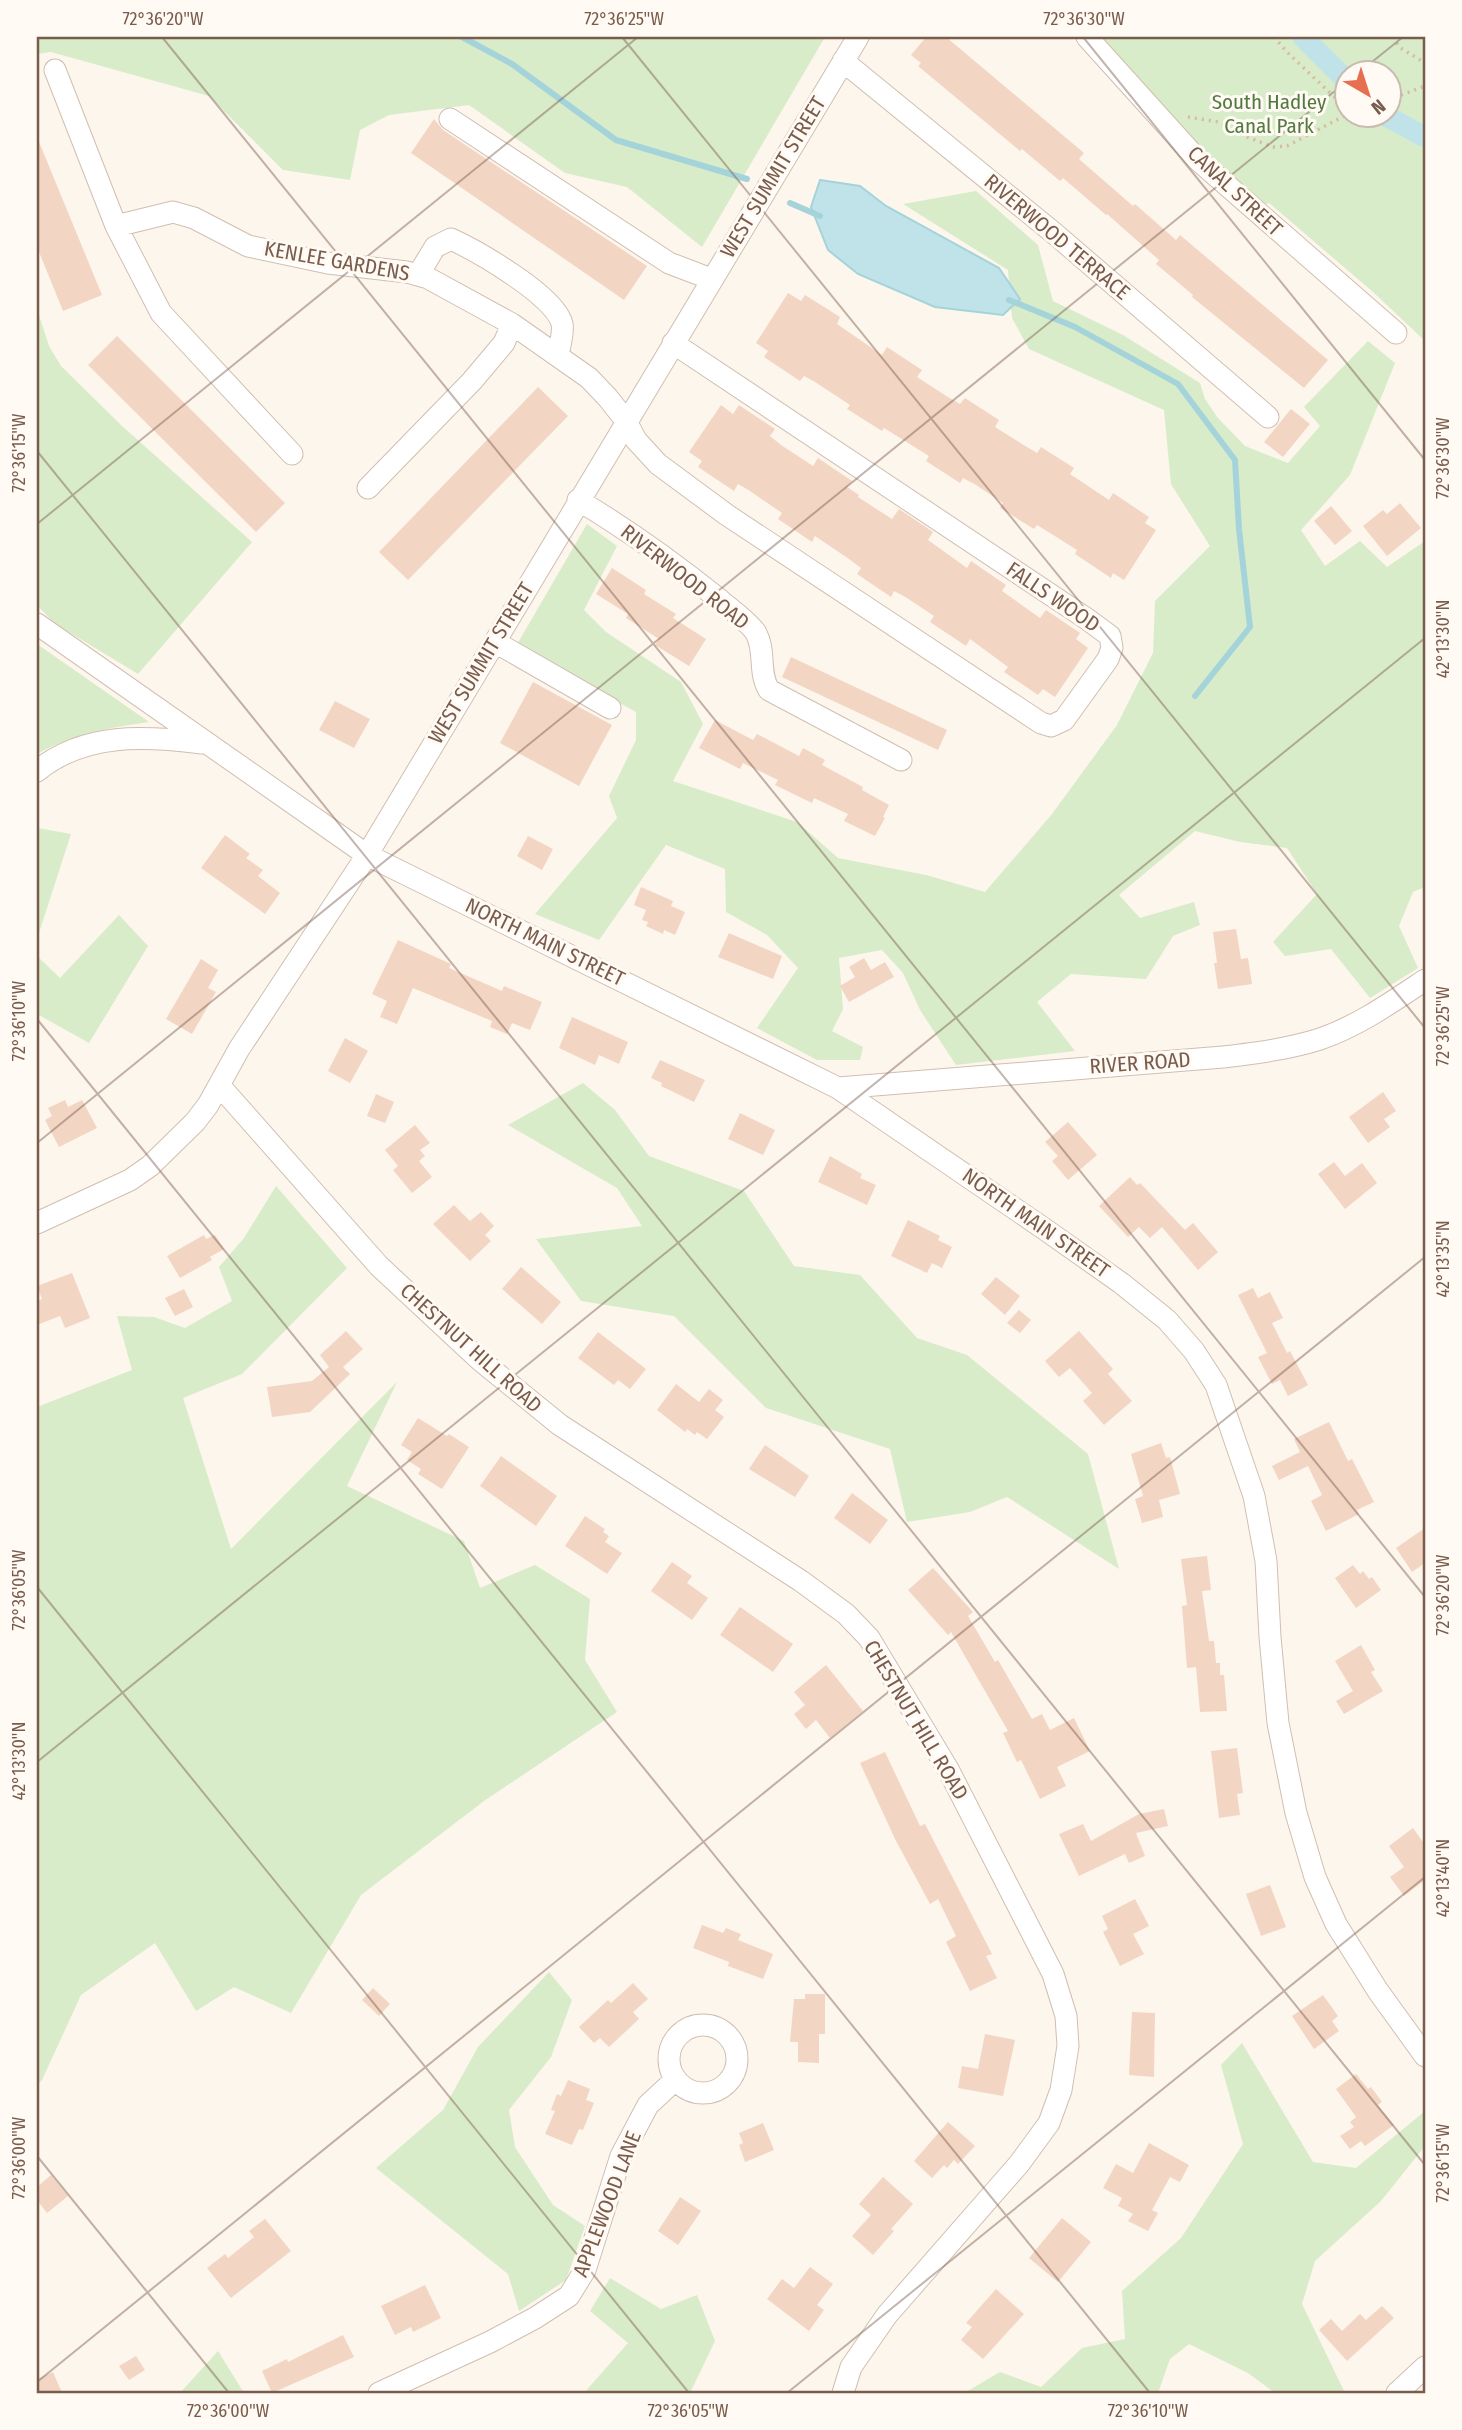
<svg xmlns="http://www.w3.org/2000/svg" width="1462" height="2430" font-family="'Fira Sans Condensed',sans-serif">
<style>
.green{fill:#d8ecc9;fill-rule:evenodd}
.water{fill:#bfe3e8;stroke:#a5d3da;stroke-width:2}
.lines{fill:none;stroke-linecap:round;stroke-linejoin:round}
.stream{stroke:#a5d3da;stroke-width:6}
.canal{stroke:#bfe3e8;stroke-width:21}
.building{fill:#f3d5c3}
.minor-casing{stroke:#d1beb0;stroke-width:23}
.path{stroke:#d9b8a5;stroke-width:3.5;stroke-dasharray:2 5;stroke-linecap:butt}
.minor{stroke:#fff;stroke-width:21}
.ticks{fill:none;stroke:#7a5c4d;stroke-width:2;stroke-opacity:0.45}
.labels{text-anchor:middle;stroke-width:6;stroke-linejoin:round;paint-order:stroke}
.park-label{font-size:21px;fill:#537a41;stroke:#fffaf3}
.street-label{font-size:21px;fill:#7a5c4d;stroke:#fffaf3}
.neatline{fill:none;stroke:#7a5c4d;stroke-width:2.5}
.ticks-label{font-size:18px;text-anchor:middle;fill:#7a5c4d}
</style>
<rect width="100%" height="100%" fill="#fdf6ec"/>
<path class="green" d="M37 37H825L702 247 627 187 565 173 469 105 389 115 360 130 350 180 283 170 209 96 51 52 37 54Z
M1094 37H1425V341L1373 292 1269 203 1254 209ZM1346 74H1388V116H1346Z
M976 191 1038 245 1053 301 1123 335 1200 383 1205 399 1218 418 1245 446 1288 463 1320 426 1304 407 1368 341 1395 363 1350 475 1301 530 1325 566 1360 541 1387 567 1425 541V887L1413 892 1399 926 1418 968 1370 998 1331 949 1285 956 1273 942 1317 894 1287 848 1240 842 1195 831 1119 895 1140 918 1194 902 1200 925 1173 936 1146 979 1071 974 1037 1002 1075 1051 956 1065 920 1010 903 973 882 950 839 958 843 1009 832 1031 863 1047 860 1060H817L757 1028 798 968 767 935 726 912 725 869 666 845 599 940 535 914 617 818 609 796 636 740V712L516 646 587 524 617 546 584 610 606 632 681 682 703 724 673 781 797 822 838 858 926 875 985 892 1052 814 1117 725 1153 653 1155 601 1210 546 1171 484 1164 410 1029 349 1012 318 1008 270 903 204Z
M37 309 49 346 61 366 121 425 252 542 138 674 54 623 37 605Z
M37 644 149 722C108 728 72 734 37 754Z
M38 828 71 834 37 939V829Z
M119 915 148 946 89 1043 37 1014V956L60 978Z
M583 1083 615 1110 649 1156 744 1191 794 1266 860 1275 917 1338 967 1355 1088 1454 1119 1569 1007 1497 970 1512 907 1522 890 1449 766 1408 674 1316 581 1301 536 1239 642 1226 617 1188 508 1125Z
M276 1186 347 1268 242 1374 183 1398 231 1549 397 1382 347 1486 464 1541 480 1588 535 1565 590 1599 585 1660 617 1712 484 1801 361 1895 291 2013 234 1987 196 2011 155 1943 81 1995 42 2080 37 2085V1407L132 1370 117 1316 154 1317 185 1328 232 1301 219 1267 244 1238Z
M549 1972 572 2000 551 2057 509 2110 515 2147 553 2205 585 2226 566 2280 519 2311 508 2274 376 2168 443 2110 478 2047Z
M1242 2043 1313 2162 1356 2168 1425 2111V2146L1381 2201 1315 2261 1302 2304 1345 2393H1275L1248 2373 1189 2344 1170 2359 1158 2393H968L966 2392 1000 2372 1041 2387 1082 2348 1125 2339 1122 2291 1181 2238 1243 2144 1221 2065Z
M610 2278 661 2309 697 2295 715 2341 690 2393H584L628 2343 590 2311Z
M218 2351 244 2393H180Z"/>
<path class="water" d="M820 180 860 186 886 206 999 268 1020 299 1003 315 935 307 858 274 828 250 811 207Z"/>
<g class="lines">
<path class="stream" d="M462 37 512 64 616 140 747 179
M790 203 820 216
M1009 300 1075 327 1178 384 1235 460 1239 529 1250 627 1195 696"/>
<path class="canal" d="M1303 37 1346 80
M1386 116 1425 137"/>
</g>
<path class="building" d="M926 37H946L1084 153 1079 159 1133 206 1135 204 1176 240 1180 235 1328 360 1304 388 1192 297 1193 295 1156 264 1159 260 1107 214 1106 215 1063 178 1060 181 1022 149 1020 151 918 66 921 63 911 55Z
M434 119 443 130 647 266 624 300 411 153Z
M37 137 102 295 63 311 37 247Z
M788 293 801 301 805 295 840 317 837 324 882 355 887 347 922 370 917 377 948 397 960 404 965 398 999 420 995 427 1022 444 1037 453 1041 447 1074 468 1070 474 1109 500 1113 493 1149 517 1145 523 1156 530 1124 580 1113 573 1111 578 1075 554 1077 550 1050 533 1037 525 1034 529 1000 508 1003 503 976 485 963 478 960 483 926 461 929 456 884 428 882 431 847 409 850 405 815 382 804 376 800 381 764 357 768 351 756 343Z
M117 336 285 503 256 532 88 365Z
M538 387 568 416 408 580 379 552Z
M721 405 733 414 739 405 775 429 770 436 781 445 813 466 818 458 852 481 847 487 859 495 858 497 892 519 899 509 933 532 928 540 967 568 971 561 1006 585 1002 591 1040 618 1046 610 1080 633 1076 639 1088 648 1055 697 1043 689 1038 695 1004 672 1008 667 970 639 966 646 930 622 934 616 907 598 894 591 891 597 857 574 861 568 849 559 815 536 812 542 778 519 782 513 750 491 738 484 734 491 698 467 702 461 689 452Z
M1291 409 1310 424 1283 457 1264 442Z
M1400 503 1421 528 1387 556 1363 526 1383 510 1387 514Z
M1331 506 1352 531 1335 545 1314 521Z
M612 568 646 590 644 594 676 614 673 618 706 639 689 666 655 645 659 639 626 618 628 614 596 594Z
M791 657 947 730 938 750 782 677Z
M533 682 612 725 579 786 500 743Z
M335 701 370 719 354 748 319 730Z
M715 720 753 740 757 734 799 756 803 748 825 760 822 765 863 787 862 790 889 805 883 817 885 818 875 836 844 821 848 814 814 798 812 803 775 785 778 780 743 763 740 769 699 748Z
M225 835 250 854 246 858 263 870 258 876 280 893 265 914 201 868Z
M528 836 553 849 542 870 517 856Z
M641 887 673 901 671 906 685 912 675 935 664 930 663 934 646 926 648 922 642 920 646 910 634 905Z
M1236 929 1241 959 1248 958 1252 984 1218 989 1214 963H1217L1213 932Z
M729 933 782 956 773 979 718 957Z
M398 940 451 964 449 968 502 991 504 986 542 1002 530 1030 512 1023 507 1034 490 1027 492 1021 413 988 397 1024 380 1017 387 1001 372 994Z
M864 958 871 970 885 962 894 977 849 1002 840 986 855 977 849 967Z
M201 959 218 970 208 988 216 992 192 1034 166 1019Z
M572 1017 628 1042 619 1064 599 1055 595 1065 559 1048Z
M345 1038 368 1051 350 1083 328 1071Z
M660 1060 705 1080 694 1102 661 1086 662 1083 651 1078Z
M1383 1092 1396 1111 1384 1119 1390 1127 1368 1143 1349 1117Z
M376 1094 394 1102 385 1123 367 1116Z
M65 1100 68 1107 82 1100 97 1128 59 1147 45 1120 52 1116 48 1108Z
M740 1113 775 1130 763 1155 728 1139Z
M1068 1122 1097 1155 1068 1180 1052 1161 1058 1156 1045 1142Z
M415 1125 430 1143 420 1150 425 1156 419 1161 432 1177 412 1193 393 1170 398 1166 385 1150Z
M830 1156 862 1174 860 1178 876 1185 867 1205 818 1182Z
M1334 1162 1345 1176 1362 1163 1377 1183 1345 1209 1318 1174Z
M1130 1177 1137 1185 1140 1183 1185 1230 1193 1223 1218 1252 1198 1270 1162 1227 1150 1238 1139 1227 1128 1237 1099 1206Z
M454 1205 470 1221 481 1212 494 1226 485 1235 491 1241 470 1261 433 1224Z
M908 1220 940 1236 938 1240 952 1247 942 1268 932 1263 927 1273 891 1256Z
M204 1235 206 1239 215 1235 224 1249 210 1257 212 1260 180 1278 167 1256Z
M521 1267 561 1302 542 1324 502 1289Z
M72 1273 90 1318 65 1328 60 1316 37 1325V1301L42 1299 37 1286Z
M996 1277 1020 1296 1005 1315 981 1294Z
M1253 1288 1258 1298 1270 1292 1283 1318 1272 1323 1287 1353 1290 1351 1308 1385 1288 1396 1280 1380 1272 1384 1258 1357 1267 1353 1238 1295Z
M184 1289 193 1307 175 1316 165 1298Z
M1019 1310 1031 1320 1020 1333 1007 1323Z
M346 1331 363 1349 343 1367 350 1374 310 1412 272 1417 267 1387 312 1381 329 1367 320 1355Z
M1079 1331 1113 1369 1108 1374 1132 1401 1104 1425 1083 1401 1092 1393 1070 1368 1059 1377 1045 1361Z
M598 1332 646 1369 630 1389 618 1380 614 1385 578 1358Z
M676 1384 699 1402 709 1389 723 1400 715 1410 724 1417 707 1439 697 1432 695 1435 687 1429 685 1432 657 1410Z
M418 1418 447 1436 449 1434 469 1447 442 1489 418 1474 421 1469 407 1460 412 1452 401 1445Z
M1329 1422 1348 1461 1352 1459 1374 1502 1357 1510 1359 1514 1326 1531 1311 1501 1322 1495 1308 1466 1279 1480 1272 1466 1300 1452 1294 1439Z
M1161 1443 1166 1458 1170 1457 1180 1494 1159 1500 1163 1517 1142 1523 1135 1499 1143 1496 1131 1454Z
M765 1445 809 1476 795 1497 749 1469Z
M501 1456 557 1496 536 1526 480 1486Z
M852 1493 888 1520 870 1544 834 1518Z
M585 1516 605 1529 603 1532 609 1536 605 1542 622 1553 607 1574 565 1546Z
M1425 1528V1563L1412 1572 1396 1548Z
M1207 1556 1211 1590 1202 1591 1209 1641H1214L1216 1663H1220V1675H1224L1227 1711 1200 1712 1196 1667 1187 1668 1182 1606 1187 1605 1181 1559Z
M672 1562 692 1576 687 1583 708 1598 692 1620 651 1591Z
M1353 1565 1360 1574 1363 1571 1369 1579 1372 1577 1381 1590 1356 1608 1335 1578Z
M933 1568 973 1612 968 1616 995 1662 998 1660 1032 1719 1042 1714 1050 1730 1074 1718 1090 1751 1057 1767 1066 1786 1040 1799 1021 1760 1017 1762 1003 1733 1008 1731 951 1632 948 1635 908 1590Z
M740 1607 793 1644 773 1672 720 1635Z
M1361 1645 1375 1670 1371 1672 1383 1691 1344 1714 1336 1701 1353 1691 1335 1661Z
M826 1665 863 1711 830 1738 816 1720 806 1729 794 1714 805 1705 794 1692Z
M1237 1748 1243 1793 1237 1794 1240 1815 1219 1818 1211 1751Z
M885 1752 920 1826 925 1824 992 1954 986 1956 997 1978 970 1991 946 1942 956 1936 938 1899 930 1904 895 1839 860 1763Z
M1164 1809 1168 1826 1136 1833 1145 1856 1129 1863 1125 1854 1079 1876 1059 1834 1083 1824 1091 1841 1139 1814Z
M1413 1828 1425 1845V1880L1404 1896 1390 1877 1404 1867 1389 1846Z
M1270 1885 1286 1927 1261 1936 1246 1894Z
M1135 1899 1149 1926 1133 1934 1144 1954 1120 1966 1103 1932 1108 1929 1102 1916Z
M702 1925 723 1933 726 1928 741 1934 738 1940 773 1954 763 1979 728 1966 729 1962 693 1948Z
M633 1983 648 1999 633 2012 639 2019 609 2047 600 2038 594 2043 579 2027 608 2000 611 2003Z
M373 1988 390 2004 379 2016 362 2000Z
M805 1994H825V2034H819V2063L798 2062V2042H790L794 1999H805Z
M1323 1995 1338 2016 1332 2021 1339 2031 1314 2049 1292 2016Z
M1132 2012 1155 2013 1154 2077 1129 2075Z
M985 2034 1015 2040 1003 2096 958 2088 962 2066 978 2069Z
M1356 2074 1368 2089 1371 2087 1382 2102 1378 2105 1394 2125 1365 2146 1361 2141 1350 2149 1340 2136 1354 2127 1350 2122 1356 2117 1336 2089Z
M568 2080 590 2089 586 2100 594 2103 583 2130 579 2129 572 2145 545 2134 555 2111 551 2110 557 2094 561 2096Z
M948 2122 975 2146 958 2164 954 2160 947 2168 944 2165 932 2178 914 2161Z
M763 2123 774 2150 745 2162 739 2145 743 2143 739 2133Z
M1149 2143 1189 2165 1180 2182 1170 2177 1152 2210 1158 2213 1148 2231 1128 2221 1133 2214 1118 2206 1122 2198 1103 2188 1116 2164 1133 2173Z
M51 2175 68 2196 47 2213 37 2200V2187Z
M883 2177 913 2204 891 2229 894 2231 873 2255 852 2236 871 2215 859 2204Z
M680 2197 701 2211 678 2245 658 2231Z
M1062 2218 1091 2242 1058 2282 1029 2258Z
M265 2219 291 2251 231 2298 207 2268 225 2254 228 2258 254 2237 249 2231Z
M810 2267 833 2284 817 2305 824 2310 809 2331 767 2299 782 2279 794 2288Z
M425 2285 441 2318 413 2332 411 2327 395 2335 381 2306Z
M996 2289 1024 2314 983 2359 961 2340 972 2327 966 2323Z
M1382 2306 1394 2318 1347 2361 1319 2330 1331 2319 1342 2331 1360 2314 1366 2320Z
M343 2335 354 2357 272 2393 262 2371 287 2359 288 2362Z
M136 2356 145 2370 129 2380 119 2366Z
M53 2372 62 2393H37V2379Z"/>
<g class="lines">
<defs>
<path id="minor" d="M1087 37 1198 160 1396 333
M843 61 1055 234 1268 417
M55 70 116 226 173 212 194 218 248 246 328 263 407 272 428 278 512 324 504 343 472 381 368 488
M450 119 669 263 711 279
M116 226 161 313 292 454
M418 275 435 247 451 239C477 251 556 296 562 324 564 333 559 347 558 356
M512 324 589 378 608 398 626 421 636 440 658 464 727 515 1041 723 1051 726 1064 720 1108 659 1112 648 1110 636 1087 619 673 343
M578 500C628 530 674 563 720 600 729 608 750 623 756 633 766 651 758 673 769 690L901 760
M37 624 367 855 838 1088 1043 1228 1121 1283 1167 1320 1194 1351 1216 1385 1254 1496 1266 1561 1270 1637 1278 1723 1296 1813 1315 1877 1336 1924 1378 1991 1425 2056
M495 642 610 708
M37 771C85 732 145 736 202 743
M219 1085 379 1266 480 1360 560 1425 801 1581 846 1614 869 1638 949 1771 1053 1974 1066 2016 1068 2046 1061 2090 1049 2123 1019 2164 887 2315 851 2367 843 2393
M838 1088 1223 1057C1256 1053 1289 1049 1320 1039 1358 1026 1392 1002 1425 980
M37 1223 130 1180 150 1166 195 1122 208 1105 239 1049 367 855 858 37
M669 2059a34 34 0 1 1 68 0a34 34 0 1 1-68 0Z
M379 2393 490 2342 535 2318 569 2296 585 2270 621 2156 648 2105 676 2079
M1397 2393 1425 2367"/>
</defs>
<use href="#minor" class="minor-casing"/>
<path class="path" d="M1274 37 1288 53 1346 108
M1393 37 1399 47 1425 63
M1388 100 1425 86
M1188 117 1219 122 1247 137 1273 147 1287 146 1346 115"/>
<use href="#minor" class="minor"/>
</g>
<path class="ticks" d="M162 37 1425 1597M622 37 1425 1028M1083 37 1425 460M1357 74 1403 37M37 451 1425 2165M37 524 638 37M37 1019 1150 2393M37 1143 1346 82M37 1587 689 2393M37 1762 1425 638M37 2156 229 2393M37 2382 1425 1257M787 2393 1425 1877"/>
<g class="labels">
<g class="park-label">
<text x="1269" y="109">South Hadley<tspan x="1269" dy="24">Canal Park</tspan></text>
</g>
<g class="street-label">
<text transform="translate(773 177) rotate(-59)" y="7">WEST SUMMIT STREET</text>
<text transform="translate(1235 191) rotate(43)" y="7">CANAL STREET</text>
<text transform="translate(1057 237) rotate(40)" y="7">RIVERWOOD TERRACE</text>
<text transform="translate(337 261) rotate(10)" y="7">KENLEE GARDENS</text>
<text transform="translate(685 577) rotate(38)" y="7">RIVERWOOD ROAD</text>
<text transform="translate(1053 597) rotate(34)" y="7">FALLS WOOD</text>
<text transform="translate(481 663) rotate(-59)" y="7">WEST SUMMIT STREET</text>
<text transform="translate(545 942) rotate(26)" y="7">NORTH MAIN STREET</text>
<text transform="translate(1140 1063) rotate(-4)" y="7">RIVER ROAD</text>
<text transform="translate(1036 1223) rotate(35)" y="7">NORTH MAIN STREET</text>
<text transform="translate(471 1348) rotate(42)" y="7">CHESTNUT HILL ROAD</text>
<text transform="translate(916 1720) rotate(59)" y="7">CHESTNUT HILL ROAD</text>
<text transform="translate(607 2204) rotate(-69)" y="7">APPLEWOOD LANE</text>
</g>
</g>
<rect width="1462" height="2430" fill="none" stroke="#fffaf3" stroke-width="77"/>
<g transform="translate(1368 94) rotate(141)"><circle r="33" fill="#fffaf3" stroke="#cabbb1" stroke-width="2"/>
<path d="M0-5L12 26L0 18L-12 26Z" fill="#e76f51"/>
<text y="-10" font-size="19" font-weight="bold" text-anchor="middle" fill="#7a5c4d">N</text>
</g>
<rect x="38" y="38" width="1386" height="2354" class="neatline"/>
<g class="ticks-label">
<text x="163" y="25">72°36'20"W</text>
<text x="624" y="25">72°36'25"W</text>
<text x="1084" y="25">72°36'30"W</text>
<text transform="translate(19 453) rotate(-90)" y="6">72°36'15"W</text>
<text transform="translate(1443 458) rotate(-90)" y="6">72°36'30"W</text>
<text transform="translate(1443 639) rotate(-90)" y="6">42°13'30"N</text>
<text transform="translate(19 1021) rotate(-90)" y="6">72°36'10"W</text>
<text transform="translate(1443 1026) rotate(-90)" y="6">72°36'25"W</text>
<text transform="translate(1443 1259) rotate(-90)" y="6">42°13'35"N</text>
<text transform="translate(19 1590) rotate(-90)" y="6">72°36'05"W</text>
<text transform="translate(1443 1595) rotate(-90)" y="6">72°36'20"W</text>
<text transform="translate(19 1761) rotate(-90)" y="6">42°13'30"N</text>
<text transform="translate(1443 1878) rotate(-90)" y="6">42°13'40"N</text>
<text transform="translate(19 2158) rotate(-90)" y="6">72°36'00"W</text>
<text transform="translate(1443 2163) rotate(-90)" y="6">72°36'15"W</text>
<text x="228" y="2417">72°36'00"W</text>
<text x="688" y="2417">72°36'05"W</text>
<text x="1148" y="2417">72°36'10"W</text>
</g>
</svg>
